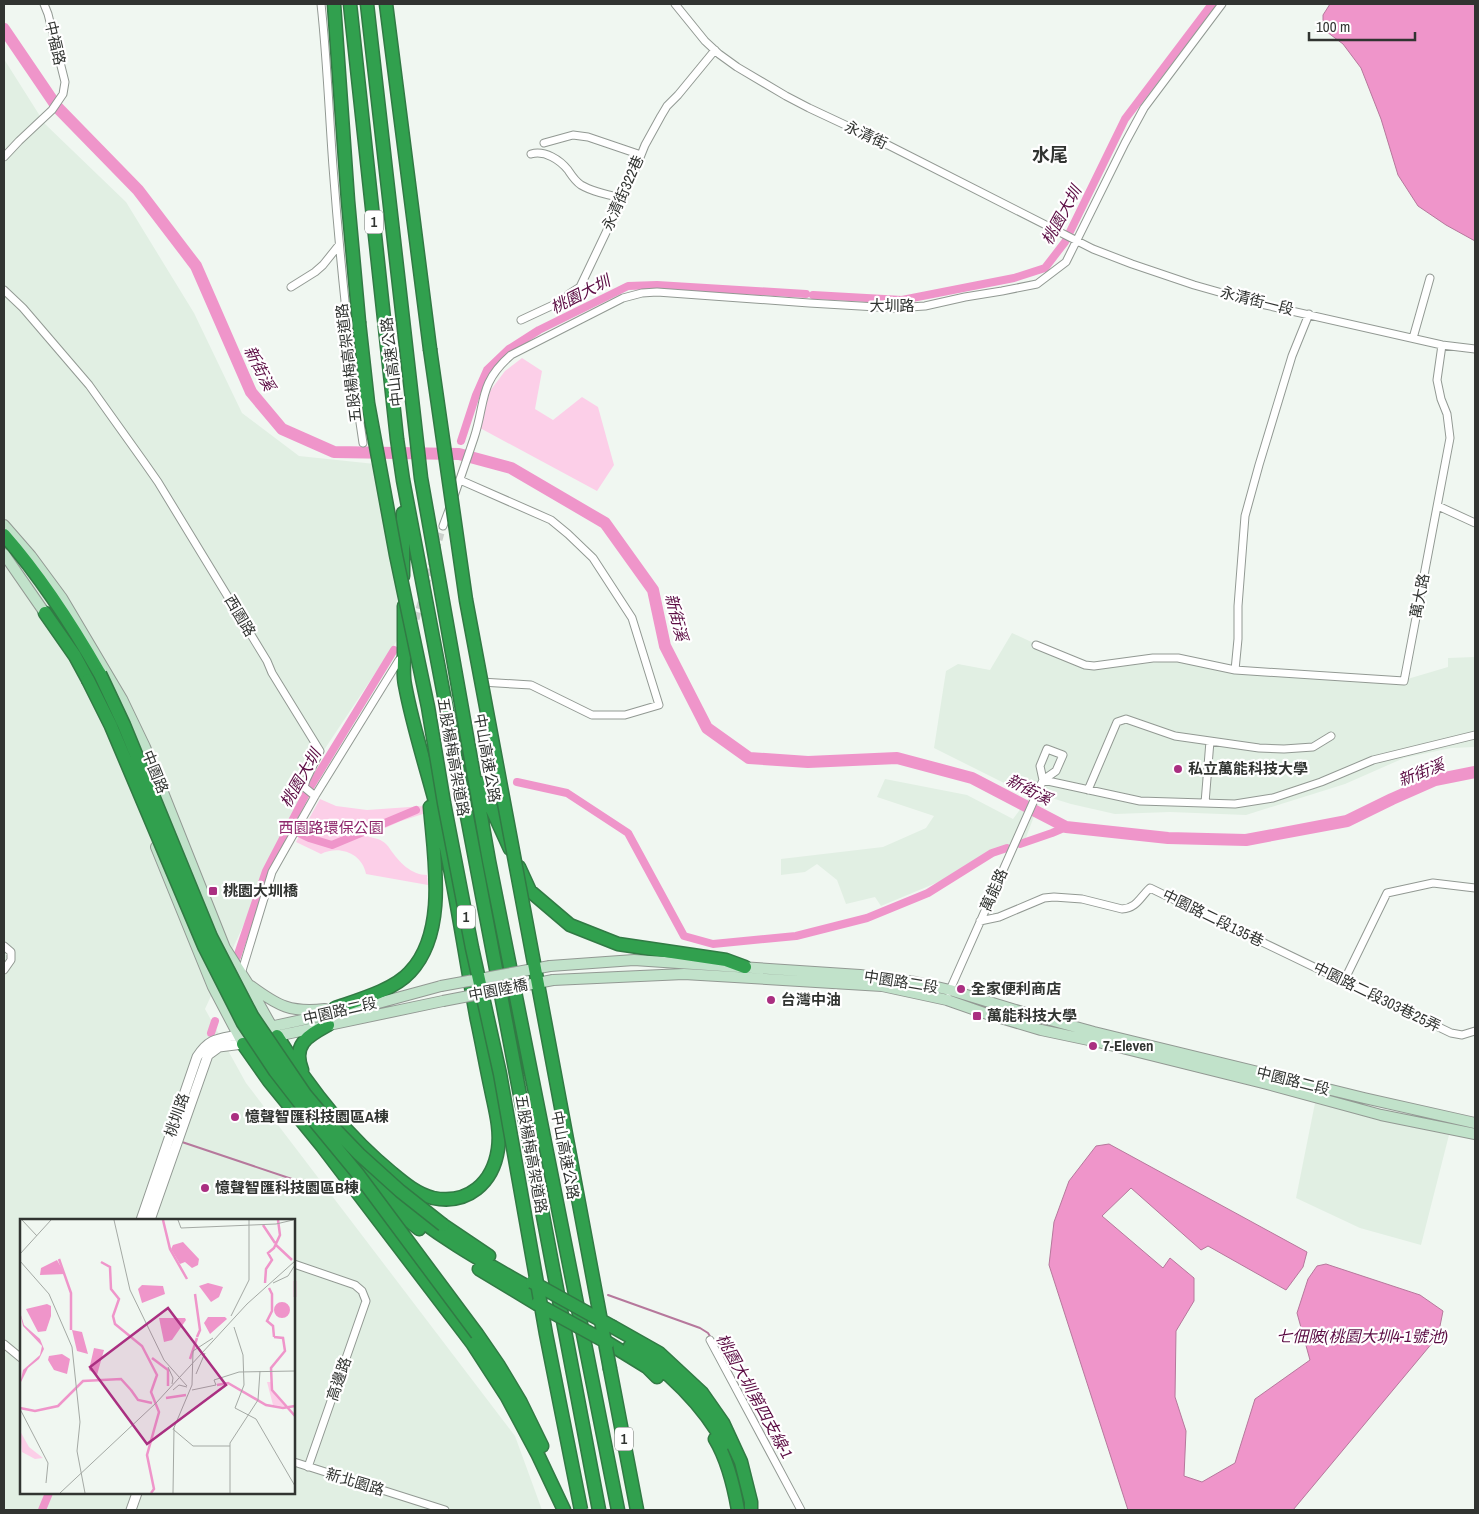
<svg xmlns="http://www.w3.org/2000/svg" width="1479" height="1514" font-family="'Archivo Narrow','Noto Sans TC',sans-serif">
<style>
.built{fill:#e1efe3;fill-rule:evenodd}
.green{fill:#fccfe8}
.water{fill:#ef95ca;stroke:#b6789c}
.lines{fill:none;stroke-linecap:round;stroke-linejoin:round}
.stream{stroke:#b6789c;stroke-width:2}
.canal{stroke:#ef95ca;stroke-width:8}
.river{stroke:#ef95ca;stroke-width:12}
.minor-tunnel{stroke:#cad0cb;stroke-width:7;stroke-dasharray:7 3.5;stroke-linecap:butt}
.minor-casing{stroke:#929993;stroke-width:9}
.tertiary-casing{stroke:#929993;stroke-width:11}
.secondary-casing{stroke:#929993;stroke-width:12}
.motorway-casing{stroke:#317a44;stroke-width:15}
.minor{stroke:#fff;stroke-width:7}
.tertiary{stroke:#fff;stroke-width:9}
.secondary{stroke:#c1e2ca;stroke-width:10}
.motorway{stroke:#31a04e;stroke-width:12}
.secondary-bridge-casing{stroke:#929993;stroke-width:12;stroke-linecap:butt}
.motorway-bridge-casing{stroke:#317a44;stroke-width:15;stroke-linecap:butt}
.secondary-bridge{stroke:#c1e2ca;stroke-width:10}
.motorway-bridge{stroke:#31a04e;stroke-width:12}
.poi-dot{fill:#aa2f81;stroke:#fff;stroke-width:2}
.labels{text-anchor:middle;stroke-width:4.5;stroke-linejoin:round;paint-order:stroke}
.shield{fill:#fff;stroke:#6f716f;stroke-width:1}
.shield-label{font-size:14px;font-weight:bold;fill:#313431}
.street-label{font-size:15px;fill:#313431;stroke:#fff}
.poi-label{font-size:15px;font-weight:bold;fill:#313431;stroke:#fff;text-anchor:start}
.park-label{font-size:15px;fill:#8e276b;stroke:#fff}
.water-label{font-size:16px;font-style:italic;fill:#5b0c43;stroke:#fff}
.quarter-label{font-size:18px;font-weight:bold;fill:#313431;stroke:#fff}
.inset-river{fill:none;stroke:#ef95ca;stroke-width:2.5}
.inset-road{fill:none;stroke:#a4a9a4;stroke-width:1}
.view{fill:#aa2f81;fill-opacity:0.15;stroke:#aa2f81;stroke-width:2.5}
.inset-edge{fill:none;stroke:#313431;stroke-width:2.5}
</style>
<rect width="100%" height="100%" fill="#f0f7f1"/>
<path class="built" d="M4 59 45 124 126 202 194 313 242 413 299 456 375 464 404 630 316 762 288 828 205 1009 246 1083 515 1436 542 1510H4ZM21 1220H294V1493H21Z
M1012 633 1091 670 1175 660 1239 673 1394 683 1448 667V658L1475 657V747L1451 748 1404 758 1345 784 1246 815 1170 812 1115 814 1071 804 1042 795 1024 843 936 883 881 906 875 897 846 904 837 880 817 864 805 872 781 875V859L883 847 926 828 934 816 877 797 885 779 967 795 1013 819 1030 796 934 748 946 671 958 664 990 670Z
M1315 1103 1449 1135 1421 1245 1360 1228 1296 1198Z"/>
<path class="green" d="M522 358 542 371 535 409 553 420 582 397 598 407 614 465 597 491 480 428 490 391 505 371Z
M320 799 336 806 367 810 424 806 426 813 401 821 367 836C372 838 378 838 382 841 386 843 388 846 390 849 399 862 411 875 427 875L428 885 366 874C362 853 339 845 321 854L296 842Z"/>
<path class="water" d="M1330 4H1475V241L1446 225 1418 206 1398 175 1381 119 1361 68 1343 44 1323 29V15Z
M1109 1144 1307 1252 1303 1267 1286 1290 1208 1246 1201 1250 1131 1188 1102 1216 1163 1268 1170 1258 1194 1278V1301L1176 1331 1175 1397 1186 1431 1184 1476 1202 1482 1235 1463 1255 1399 1310 1360 1297 1313 1308 1279 1317 1266 1326 1264 1420 1295 1443 1311 1438 1336 1293 1510H1128L1049 1265 1054 1222 1069 1181 1096 1146Z"/>
<g class="lines">
<path class="stream" d="M182 1142 295 1180 324 1191
M608 1295 700 1328 708 1333 711 1338
M716 1344 784 1472"/>
<path class="canal" d="M813 295 902 300 1014 278 1045 268 1065 242 1125 119 1212 4
M461 441 476 395 487 370 509 349 539 330 628 286 657 285 806 294
M517 782 567 793 628 833 684 936 713 944 796 936 867 918 928 893 992 853 1007 848
M290 829 309 838 332 845 416 810
M1020 844 1052 833 1066 827
M237 957 266 871 306 794 394 650
M211 1033 215 1021
M42 1510 49 1493"/>
<path class="river" d="M4 29 57 107 138 190 196 266 251 392 282 429 334 452 459 454 511 468 605 523 653 590 665 646 707 728 749 758 808 762 897 758 972 778 1066 827 1168 838 1246 840 1347 821 1392 799 1435 780 1475 772"/>
<path class="minor-tunnel" d="M436 550 443 526
M426 586 433 560
M413 629 423 596"/>
<defs>
<path id="minor" d="M321 4C327 58 329 113 333 167 340 260 349 351 363 443
M675 4 705 41 719 54 737 67 786 96 809 108 888 145 1093 249 1132 264 1194 285 1261 304 1442 345 1475 349
M544 143 573 135 588 137 641 155
M531 154C545 150 560 160 568 170 572 176 575 181 581 185 593 192 608 195 622 198
M4 157 19 141 52 110 63 94 65 82 48 14 44 4
M291 287 315 272 323 265 339 245
M4 290 23 308 89 385 144 462 158 482 267 661 272 673 320 751 306 780 304 787 315 796
M521 320 564 300 569 294 580 287 631 180 645 145 661 116 667 106 678 95 715 50
M1413 338 1430 278
M460 480 551 520 568 534 593 558 632 618 659 705 625 715H592L531 685 481 682
M1438 506 1475 523
M443 526C454 497 464 468 474 438 486 402 478 384 511 355L623 298 642 293 657 292 809 303 894 308 925 306 965 297 1002 291 1037 284 1066 262 1125 143 1144 108 1222 4
M1036 645 1085 665 1094 666 1153 658H1178L1235 670 1404 681 1450 438 1447 414 1441 399 1437 380 1442 345
M1235 670 1238 639V606L1245 516 1259 465 1292 356 1309 314
M1047 749 1063 755 1056 771 1043 780 1040 766Z
M1043 780 1140 801 1235 804 1273 798 1321 782 1373 760 1475 735
M1088 790 1117 722 1126 719 1175 736 1259 748 1284 749 1313 747 1331 736
M1205 803 1210 741
M980 921 999 917 1044 898 1054 897 1082 899 1122 909C1137 908 1140 897 1150 888L1451 1033 1462 1035 1475 1031
M4 946 11 952V960L4 970
M241 974 272 872 315 796 399 660
M1344 981 1387 893 1433 883 1475 888
M949 992 1043 780
M294 1264 355 1285 362 1291 366 1301 308 1467
M710 1340 801 1510
M4 1344 21 1358
M294 1462 445 1510"/>
<path id="tertiary" d="M141 1220 197 1057C209 1038 218 1039 238 1035
M150 1220 208 1055 219 1047 243 1044
M131 1510 137 1493"/>
<path id="secondary" d="M4 525 31 556 62 598 122 699 145 747 225 948 248 984 277 1036
M4 554 49 619
M156 847 213 987 243 1044 250 1042
M550 966 634 960 860 975 915 982 950 990 1032 1015 1094 1032 1364 1098 1475 1123
M553 980 684 974 882 986 947 1000 984 1013 1041 1030 1098 1042 1267 1084 1381 1115 1475 1134
M251 986C278 1006 291 1013 325 1009
M265 1028 371 1005 441 986
M272 1037 443 1001"/>
<path id="motorway" d="M334 4 348 201 359 322
M350 4 397 439 403 480 599 1510
M367 4 421 478 489 861 618 1510
M386 4 430 349
M403 513V576
M4 535C41 577 72 625 100 674
M45 613 75 656 88 680
M480 783 510 849
M519 867 530 891 570 925 618 944 726 960 745 967
M335 1008C358 1000 394 990 410 972 448 932 434 857 430 807
M277 1036C309 1088 345 1135 392 1173 404 1183 417 1194 433 1198 468 1205 493 1183 498 1149 501 1129 495 1109 491 1089 486 1066 482 1043 477 1020 465 956 456 892 442 829 431 781 414 734 405 685 403 676 404 667 404 658 404 641 404 623 404 606
M243 1044 269 1081 322 1146 472 1343 507 1397 538 1455 564 1510
M302 1070C292 1044 308 1036 328 1025
M340 1142C355 1159 370 1177 387 1193 432 1234 485 1263 537 1292
M380 1198 419 1229
M443 1225 489 1256
M479 1269 537 1304
M613 1327 659 1353 702 1393 723 1423 741 1462 751 1502V1510
M477 1334 499 1366 520 1401 542 1446
M608 1343 647 1367 657 1377
M630 1346C665 1367 706 1408 724 1444
M610 1369 637 1510
M715 1439C727 1459 734 1487 738 1510"/>
</defs>
<use href="#minor" class="minor-casing"/>
<use href="#tertiary" class="tertiary-casing"/>
<use href="#secondary" class="secondary-casing"/>
<use href="#motorway" class="motorway-casing"/>
<use href="#minor" class="minor"/>
<use href="#tertiary" class="tertiary"/>
<use href="#secondary" class="secondary"/>
<use href="#motorway" class="motorway"/>
<defs>
<path id="secondary-bridge" d="M441 986 550 966
M443 1001 553 980"/>
<path id="motorway-bridge" d="M359 322 368 403 396 555 428 707 444 803 472 948 500 1074 546 1334 581 1510
M430 349 466 600 610 1369
M100 674 124 725 211 937 252 1016 305 1094 331 1125 359 1154 400 1191 443 1225
M88 680 111 726 204 946 243 1023 275 1071 306 1111 358 1174 477 1334
M532 1282 613 1327
M537 1304 608 1343"/>
</defs>
<use href="#secondary-bridge" class="secondary-bridge-casing"/>
<use href="#motorway-bridge" class="motorway-bridge-casing"/>
<use href="#secondary-bridge" class="secondary-bridge"/>
<use href="#motorway-bridge" class="motorway-bridge"/>
</g>
<g class="poi-dot">
<circle cx="1178" cy="769" r="5"/>
<rect x="208" y="886" width="10" height="10" rx="2.5"/>
<circle cx="961" cy="989" r="5"/>
<circle cx="771" cy="1000" r="5"/>
<rect x="972" y="1011" width="10" height="10" rx="2.5"/>
<circle cx="1093" cy="1046" r="5"/>
<circle cx="235" cy="1117" r="5"/>
<circle cx="205" cy="1188" r="5"/>
</g>
<g class="labels">
<g class="shield">
<rect x="365" y="210.5" width="18" height="23" rx="4"/>
<rect x="457" y="905.5" width="18" height="23" rx="4"/>
<rect x="615" y="1427.5" width="18" height="23" rx="4"/>
</g>
<g class="shield-label">
<text x="374" y="227">1</text>
<text x="466" y="922">1</text>
<text x="624" y="1444">1</text>
</g>
<g class="street-label">
<text transform="translate(55 43) rotate(77)" y="5">中福路</text>
<text transform="translate(866 135) rotate(25)" y="5">永清街</text>
<text transform="translate(623 193) rotate(-66)" y="5">永清街322巷</text>
<text transform="translate(1257 301) rotate(14)" y="5">永清街一段</text>
<text x="892" y="311">大圳路</text>
<text transform="translate(392 362) rotate(-97)" y="5">中山高速公路</text>
<text transform="translate(349 363) rotate(-97)" y="5">五股楊梅高架道路</text>
<text transform="translate(1420 596) rotate(-79)" y="5">萬大路</text>
<text transform="translate(240 616) rotate(59)" y="5">西園路</text>
<text transform="translate(453 757) rotate(80)" y="5">五股楊梅高架道路</text>
<text transform="translate(487 758) rotate(80)" y="5">中山高速公路</text>
<text transform="translate(155 772) rotate(68)" y="5">中園路</text>
<text transform="translate(994 890) rotate(-66)" y="5">萬能路</text>
<text transform="translate(1213 918) rotate(26)" y="5">中園路二段135巷</text>
<text transform="translate(901 982) rotate(9)" y="5">中園路二段</text>
<text transform="translate(498 990) rotate(-11)" y="5">中園陸橋</text>
<text transform="translate(1377 997) rotate(26)" y="5">中園路二段303巷25弄</text>
<text transform="translate(340 1011) rotate(-13)" y="5">中園路二段</text>
<text transform="translate(1293 1081) rotate(14)" y="5">中園路二段</text>
<text transform="translate(177 1115) rotate(-71)" y="5">桃圳路</text>
<text transform="translate(531 1154) rotate(80)" y="5">五股楊梅高架道路</text>
<text transform="translate(565 1155) rotate(79)" y="5">中山高速公路</text>
<text transform="translate(339 1379) rotate(-71)" y="5">高邊路</text>
<text transform="translate(355 1482) rotate(17)" y="5">新北園路</text>
</g>
<g class="poi-label">
<text x="1188" y="774">私立萬能科技大學</text>
<text x="223" y="896">桃園大圳橋</text>
<text x="971" y="994">全家便利商店</text>
<text x="781" y="1005">台灣中油</text>
<text x="987" y="1021">萬能科技大學</text>
<text x="1103" y="1051">7-Eleven</text>
<text x="245" y="1122">憶聲智匯科技園區A棟</text>
<text x="215" y="1193">憶聲智匯科技園區B棟</text>
</g>
<g class="park-label">
<text x="331" y="833">西園路環保公園</text>
</g>
<g class="water-label">
<text transform="translate(1061 215) rotate(-61)" y="6">桃園大圳</text>
<text transform="translate(580 294) rotate(-27)" y="6">桃園大圳</text>
<text transform="translate(260 368) rotate(63)" y="6">新街溪</text>
<text transform="translate(677 617) rotate(76)" y="6">新街溪</text>
<text transform="translate(1421 772) rotate(-21)" y="6">新街溪</text>
<text transform="translate(300 778) rotate(-60)" y="6">桃園大圳</text>
<text transform="translate(1029 789) rotate(27)" y="6">新街溪</text>
<text x="1362" y="1342">七佃陂(桃園大圳4-1號池)</text>
<text transform="translate(755 1396) rotate(61)" y="6">桃園大圳第四支線-1</text>
</g>
<g class="quarter-label">
<text x="1050" y="161">水尾</text>
</g>
</g>
<g transform="translate(20 1219)">
<rect width="275" height="275" fill="#f0f7f1"/>
<path d="M247 163H251L252 172 267 188 253 186ZM0 212 9 228 23 239 15 240 2 233Z" fill="#fccfe8"/>
<path d="M163 23 179 40 178 46 172 49 165 43 160 45 151 30 153 26ZM37 41 45 55 20 56 21 49ZM188 64 203 68 199 78 191 83 179 67ZM122 66 143 67 145 75 122 84 118 70ZM254 91a8 8 0 1 1 16 0a8 8 0 1 1-16 0ZM27 85 31 87V97L26 112 18 113 6 90ZM0 93 4 106 20 120 24 130 19 140 8 149 0 165 3 151 20 136 22 127 3 107ZM188 98H205L207 100 190 115 184 104ZM139 99H165L166 101 152 121 144 123ZM52 111 62 113 68 135 57 132ZM74 129 84 131 77 156 69 151ZM42 135 50 140 47 155 34 151 28 141 29 137Z" fill="#ef95ca"/>
<path class="inset-river" d="M143 1 150 30 167 60M243 6 255 24M256 26 272 41M39 40 51 74V111M81 43 90 48 91 70 99 80 93 97 95 105 122 127 137 156 131 173 139 193 127 236 134 270 131 274M275 62V78M245 64 246 50 252 41 248 34 254 29 260 16 258 1M249 69 252 75V92L247 102 253 107 254 118M175 75 180 111 177 118M254 118 263 119 265 132 251 149 252 171 275 197M132 139 148 151V167M170 140 177 119M197 166 208 164 246 186 263 189 275 187M111 171 118 181 132 184M146 179 166 176M0 189 15 192 38 187 63 162 101 160 111 171"/>
<path class="inset-road" d="M2 1 17 17M94 1 110 71 144 141 167 167M158 1 161 9 256 5 273 1M0 35 31 1M0 42 29 75 52 128 60 203 57 232 65 274M253 64 268 57 275 46M211 97 229 61V1M214 108 223 136 224 166 215 189 236 200 275 267M148 148 153 159 152 165M176 155 185 134M153 171 159 166 167 168M172 171 196 166 194 161 219 153 275 152M0 190 28 244 26 264M153 211 172 166 173 132 193 119M154 211 173 227H210M40 274 136 184 227 85 275 42M153 274 154 209M210 274V224L238 181 240 152"/>
<path class="view" d="M148 89 206 166 127 225 70 148Z"/>
<rect width="275" height="275" class="inset-edge"/>
</g>
<rect width="1479" height="1514" fill="none" stroke="#313431" stroke-width="10"/>
<path d="M1309 32v8h106v-8" fill="none" stroke="#313431" stroke-width="2.5"/>
<text x="1316" y="32" font-size="15" fill="#313431" stroke="#ffffff" stroke-width="4" paint-order="stroke">100 m</text>
</svg>
